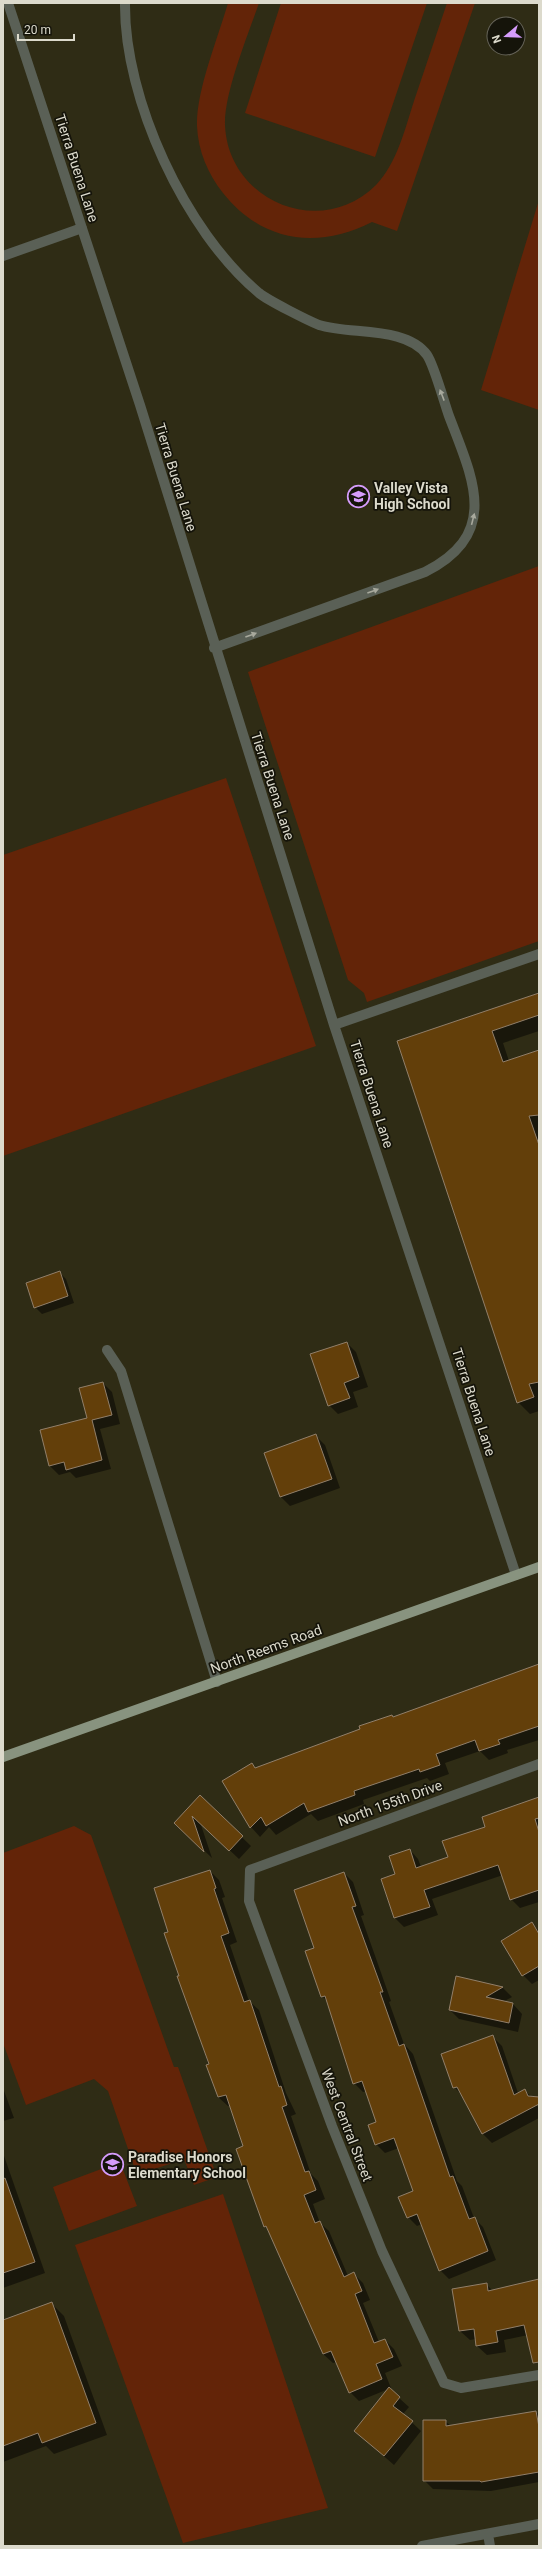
<svg xmlns="http://www.w3.org/2000/svg" width="542" height="2549" font-family="Roboto,sans-serif">
<style>
.green{fill:#632408}
.shadow{fill:#0007;fill-rule:evenodd}
.building{fill:#633f0a;stroke:#917f6a}
.lines{fill:none;stroke-linecap:round;stroke-linejoin:round}
.minor{stroke:#5a6056;stroke-width:10}
.major{stroke:#88937f;stroke-width:10}
.oneway{fill:#a8a99d}
.labels{text-anchor:middle;stroke-width:3.5;stroke-linejoin:round;paint-order:stroke}
.street-label{font-size:14px;fill:#dcdacc;stroke:#15140a}
.poi-label{font-size:14px;font-weight:bold;fill:#dcdacc;stroke:#15140a;text-anchor:start}
</style>
<rect width="100%" height="100%" fill="#2f2c15"/>
<path class="green" d="M228 3H259C248 35 224 93 225 125 228 201 321 240 376 185 397 163 405 129 414 101 425 68 436 36 447 3H475L397 231 372 222C317 250 262 242 223 193 208 174 198 151 197 126 196 91 218 38 228 3Z
M281 3H427L375 157 245 113Z
M539 200V410L481 390Z
M539 566V941L367 1002 364 993 348 980 248 672Z
M226 778 316 1046 3 1156V855Z
M74 1826 91 1835 174 2067H178L217 2177 194 2185 184 2159 137 2175 108 2091 94 2079 26 2105 3 2043V1853Z
M120 2162 137 2206 69 2231 53 2187Z
M223 2194 328 2508 183 2543 75 2245Z"/>
<path class="shadow" d="M539 994V1031L503 1043 509 1061 539 1051V1411L530 1414 518 1402 398 1041Z
M59 1272 66 1279 74 1303 42 1314 35 1307Z
M347 1343 356 1352 368 1387 353 1392 358 1407 338 1414 329 1405Z
M103 1383 112 1392 120 1424 100 1429 111 1469 76 1478 70 1472 59 1475 50 1466 88 1419Z
M316 1436 325 1445 340 1488 290 1506 281 1497Z
M539 1664V1740L507 1750 508 1753 489 1760 480 1751 445 1763 449 1774 430 1781 427 1778 363 1800 364 1804 318 1821 311 1814 276 1835 269 1827 260 1837 251 1827 223 1781 252 1764 256 1769 361 1729 360 1727 448 1700Z
M200 1797 251 1846 239 1859 200 1822 212 1858 185 1832Z
M539 1798V1902L520 1908 511 1899 503 1875 432 1899 438 1915 404 1927 395 1918 382 1880 397 1875 410 1850 418 1859 421 1867 449 1857 487 1827Z
M210 1871 219 1880 225 1897 222 1898 237 1942 230 1945 249 2001 259 2010 286 2093 296 2114 291 2116 311 2174 318 2181 325 2199 313 2204 320 2223 329 2231 348 2276 354 2274 363 2283 370 2300 363 2303 379 2342 385 2340 394 2349 402 2366 385 2373 391 2388 359 2401 350 2392 337 2362 333 2363 323 2354 269 2230 265 2226 245 2147 230 2105 228 2106 218 2097 193 2014 189 2010 178 1977 180 1976 169 1932Z
M344 1873 353 1882 364 1915 361 1916 391 2001 389 2002 404 2044 413 2054 457 2181 462 2186 474 2218 483 2227 496 2260 449 2279 440 2270 422 2224 417 2226 408 2217 415 2191 399 2148 385 2153 376 2144 378 2122 367 2091 363 2092 354 2083 328 2002 322 1996 315 1948ZM422 2213 411 2217V2215Z
M532 1924 539 1931V1980L532 1984 523 1975Z
M457 1977 503 1988 512 1997 503 2002 513 2004 522 2014 518 2032 459 2019 450 2010Z
M492 2036 502 2046 518 2093 524 2090 534 2099 539 2109V2118L492 2143 483 2134 463 2096 454 2087Z
M3 2088 14 2118 3 2121Z
M3 2153 45 2273 3 2288Z
M539 2279V2353L528 2335 504 2340 506 2352 487 2355 477 2346 476 2339 470 2340 460 2331 453 2290 486 2284 493 2291Z
M52 2304 64 2316 107 2435 54 2454 46 2446 3 2462V2321Z
M389 2389 409 2407 403 2414 421 2431 394 2465 355 2431Z
M536 2412 539 2415V2482L491 2491 433 2489 424 2480 445 2421 451 2426Z"/>
<path class="building" d="M539 993V1015L492 1031 503 1062 539 1050V1115L529 1116 539 1145V1382L529 1384 534 1397 517 1403 397 1041Z
M60 1271 68 1296 34 1308 26 1283Z
M347 1342 359 1377 344 1383 350 1398 328 1406 310 1354Z
M103 1382 112 1415 92 1420 102 1460 66 1470 64 1462 49 1466 40 1430 87 1418 79 1388Z
M316 1434 332 1479 280 1497 264 1453Z
M539 1664V1726L498 1740 500 1744 479 1751 475 1740 436 1754 440 1765 420 1772 419 1769 354 1791 355 1795 308 1812 304 1803 266 1826 261 1817 250 1828 222 1781 252 1763 255 1768 360 1729 359 1726 392 1715 393 1717Z
M200 1795 243 1836 229 1851 192 1816 204 1852 174 1823Z
M539 1797V1818L535 1819 539 1832V1890L510 1900 498 1865 424 1890 430 1907 394 1918 381 1879 395 1874 389 1856 410 1849 416 1868 448 1857 442 1841 485 1827 482 1817Z
M210 1870 216 1888 214 1889 229 1933 221 1936 244 2002 250 2000 279 2087 281 2086 287 2105 282 2107 305 2172 309 2171 316 2190 304 2195 315 2223 320 2221 344 2277 354 2272 362 2291 355 2294 374 2343 385 2339 393 2357 376 2364 382 2379 349 2393 331 2351 323 2354 266 2226 264 2227 236 2149 243 2146 226 2095 218 2097 206 2065 209 2064 177 1976H179L164 1933 168 1932 154 1888Z
M344 1872 356 1906 352 1907 383 1992H380L399 2046 404 2044 450 2177 453 2176 469 2219 475 2217 488 2251 439 2271 417 2214 407 2218 398 2197 413 2191 394 2138 375 2145 368 2125 376 2122 362 2081 353 2084 325 1996 321 1997 305 1951 314 1948 294 1890Z
M532 1922 539 1934V1966L522 1976 501 1941Z
M456 1976 503 1987 486 1997 513 2003 509 2023 449 2010Z
M493 2035 514 2095 525 2089 528 2096 539 2097V2104L482 2134 457 2087 453 2088 441 2054Z
M5 2178 35 2262 3 2273V2179Z
M539 2279V2362L533 2363 524 2325 496 2331 498 2342 476 2346 474 2329 459 2331 452 2289 487 2283 488 2291Z
M52 2302 96 2423 42 2443 38 2433 3 2446V2320Z
M389 2387 400 2397 393 2406 413 2421 384 2456 354 2431Z
M536 2411 539 2427V2472L481 2482 480 2481H423V2420H446V2426Z"/>
<g class="lines">
<path class="minor" d="M8 3 140 405 334 1025 516 1575
M125 3C124 99 185 231 259 293 269 301 307 320 319 325 351 335 406 326 427 355 434 365 444 402 449 416 473 479 501 534 425 572L214 648
M3 256 82 228
M334 1025 539 954
M107 1350 121 1371 217 1682
M539 1764 250 1870 249 1901 332 2126 382 2251 444 2383 461 2388 539 2375
M488 2534 490 2546
M422 2546 539 2524"/>
<path class="major" d="M3 1757 539 1567"/>
</g>
<defs><path id="oneway-solid" d="M-6-.8H1V-3.2L6.5 0L1 3.2V.8H-6Z"/></defs>
<g class="oneway">
<use href="#oneway-solid" transform="translate(442 395) rotate(-111)"/>
<use href="#oneway-solid" transform="translate(473 519) rotate(-76)"/>
<use href="#oneway-solid" transform="translate(373 591) rotate(-20)"/>
<use href="#oneway-solid" transform="translate(251 635) rotate(-20)"/>
</g>
<defs>
<symbol id="school-ring" viewBox="-11 -11 22 22"><circle r="9.5" fill="#15140a" stroke="#d59cfb" stroke-width="1.5"/><path d="M0-5L7-2L0 1L-7-2ZM-4 1L0 2.5L4 1V4Q0 6-4 4Z" fill="#d59cfb"/></symbol>
</defs>
<g fill-rule="evenodd">
<use href="#school-ring" x="346" y="484" width="25" height="25"/>
<use href="#school-ring" x="100" y="2152" width="25" height="25"/>
</g>
<g class="labels">
<g class="street-label">
<text transform="translate(77 168) rotate(72)" y="5">Tierra Buena Lane</text>
<text transform="translate(176 477) rotate(73)" y="5">Tierra Buena Lane</text>
<text transform="translate(273 786) rotate(72)" y="5">Tierra Buena Lane</text>
<text transform="translate(372 1094) rotate(72)" y="5">Tierra Buena Lane</text>
<text transform="translate(474 1402) rotate(72)" y="5">Tierra Buena Lane</text>
<text transform="translate(266 1649) rotate(-20)" y="5">North Reems Road</text>
<text transform="translate(390 1803) rotate(-20)" y="5">North 155th Drive</text>
<text transform="translate(347 2125) rotate(69)" y="5">West Central Street</text>
</g>
<g class="poi-label">
<text x="374" y="493">Valley Vista<tspan x="374" dy="16">High School</tspan></text>
<text x="128" y="2162">Paradise Honors<tspan x="128" dy="16">Elementary School</tspan></text>
</g>
</g>
<rect width="542" height="2549" fill="none" stroke="#dcdacc" stroke-width="8"/>
<g transform="translate(506 36) rotate(251)"><circle r="19" fill="#15140a" stroke="#656358"/>
<path d="M0-3L7 15L0 10L-7 15Z" fill="#d59cfb"/>
<text y="-6" font-size="11" font-weight="bold" text-anchor="middle" fill="#dcdacc">N</text>
</g>
<path d="M18 34v6h56v-6" fill="none" stroke="#dcdacc" stroke-width="2"/>
<text x="24" y="34" font-size="12" fill="#dcdacc" stroke="#15140a" stroke-width="3" paint-order="stroke">20 m</text>
</svg>
